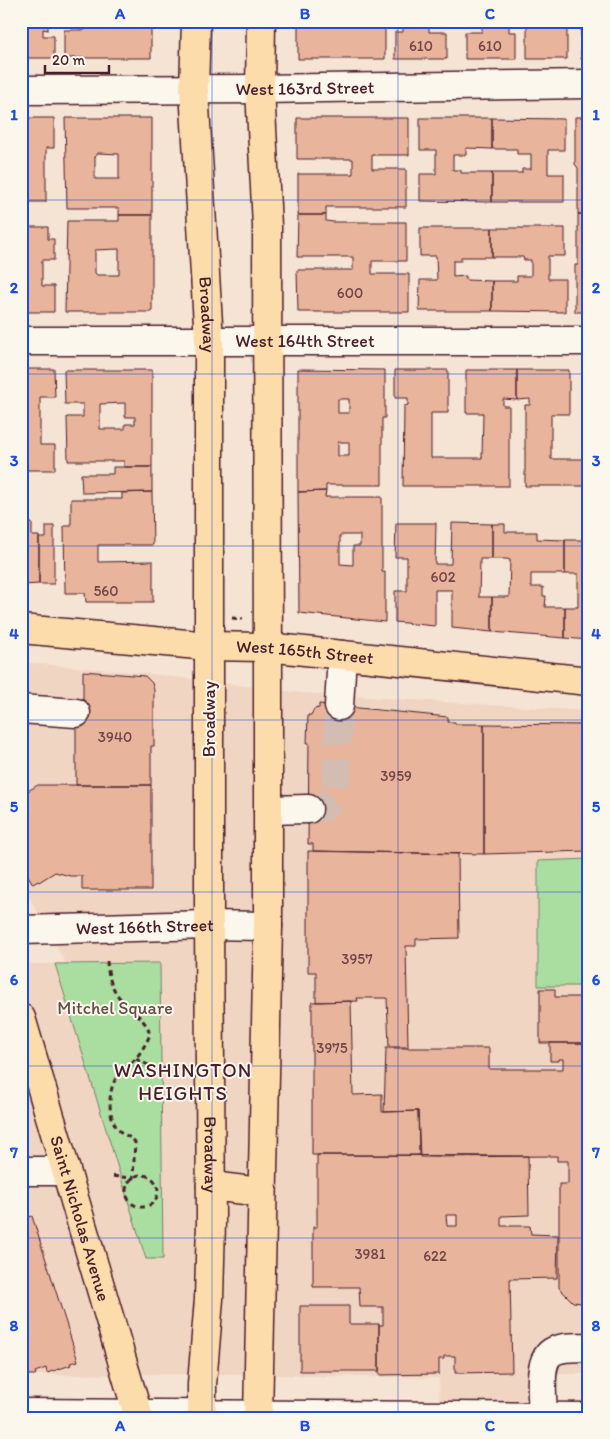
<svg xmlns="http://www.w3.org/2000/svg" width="610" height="1439" font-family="Itim,sans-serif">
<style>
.built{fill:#f1d5c3}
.green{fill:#aadea0;stroke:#7a7e66}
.building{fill:#e8b49b;stroke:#4a1f2b;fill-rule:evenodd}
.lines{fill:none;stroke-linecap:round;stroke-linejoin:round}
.minor-tunnel{stroke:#d3bcb2;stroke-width:28;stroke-dasharray:28 14;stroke-linecap:butt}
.minor-casing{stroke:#4a1f2b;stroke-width:31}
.major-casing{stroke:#4a1f2b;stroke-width:31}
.path{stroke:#4a1f2b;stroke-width:3;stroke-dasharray:5 4;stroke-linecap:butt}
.minor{stroke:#fbf7ec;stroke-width:28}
.major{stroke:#fddcac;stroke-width:28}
.grid{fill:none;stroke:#1d4ed8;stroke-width:1;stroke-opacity:0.55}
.labels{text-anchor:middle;stroke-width:4;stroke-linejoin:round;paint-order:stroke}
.number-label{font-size:15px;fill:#724447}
.street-label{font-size:18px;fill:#4a1f2b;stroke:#fbf7ec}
.park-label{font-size:18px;fill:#624f48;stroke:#fbf7ec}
.quarter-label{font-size:20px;letter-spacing:1px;fill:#4a1f2b;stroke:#fbf7ec}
.neatline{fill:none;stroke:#1d4ed8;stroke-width:2}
.grid-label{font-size:16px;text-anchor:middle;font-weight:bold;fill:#1d4ed8}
</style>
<rect width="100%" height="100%" fill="#f5e3d4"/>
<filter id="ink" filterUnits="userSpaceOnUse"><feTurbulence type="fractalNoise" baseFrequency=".02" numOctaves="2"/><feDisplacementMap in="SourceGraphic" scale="10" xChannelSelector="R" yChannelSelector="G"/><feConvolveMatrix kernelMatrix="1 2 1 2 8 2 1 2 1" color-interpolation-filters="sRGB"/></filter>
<g filter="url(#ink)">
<path class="built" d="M21 662 152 674 302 693 589 711V1374H551V1418H440L439 1378 225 1374 21 1375V964H66L21 882Z"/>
<path class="green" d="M589 859V986H538V861Z
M160 963 163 1259H146L55 964Z"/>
<path class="building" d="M21 21H48V30L43 29V36H54V58H21V36H24V29H21Z
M85 21H102V26H127V21H151V58H64V30H85Z
M298 21H385V59H298Z
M403 21H429V32H447V59H395V32H403Z
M482 21H509V32H516V59H465V32H482Z
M527 21H589V59H581V22H567V59H527Z
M575 117H589V214H578V168L575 164Z
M21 118H54V148H46V202H21Z
M65 118H152V215H119V208H67ZM98 153 119 154V179H95V157Z
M297 118H409V155H372V169H406V207H326V215H298V174H353V159H297Z
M420 118H492V149L466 148V155H453V170H461V173H492V202L420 201V174H436V150H420Z
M492 118 564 119V150H548V174H564V202H492V173H522V169H531V154H517V149H492Z
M578 214H589V312H575V265H578Z
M119 215H152V312H65L67 221H119ZM119 249V275H97L95 273V250Z
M298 215H326V221L333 222H406V261H372V274H409V312H298L297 270H353V257H297Z
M26 227H48V239H54V260H42V286H54V312H21V243H26Z
M420 228H492V257H461V261H453V277L466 276V280L492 281V311H419L420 280H437L436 256H420Z
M492 228H565V256H548V279H565V312L492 311V281H517V276H531V260H524L523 257H492Z
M21 369H54L55 397H40V445H55V470H21Z
M298 369 385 370V418H382V485H326V491L298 492ZM338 399H349V413H338ZM338 442H349V456H338Z
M64 370H152V467H124V461H68L67 417H83V404H65ZM125 403V417H135V424H125V429H100V404Z
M395 370H448V413H431V458H482L483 413H466V370H517V400L503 399V406H509V486H403L404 406 408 405V398H395Z
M517 370H569V414H551V459H589V486H525V405H530V399L517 400Z
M586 370H589V413H586Z
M113 467H152V492L82 493 81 474H113Z
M326 491 325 497H382V572H385V622L299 613 298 492ZM340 535H360V546H353V565L340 564Z
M152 492 153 545H98V562L153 561V602H86L85 593H65L64 526H71V499H122V493Z
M21 523H24V581H21Z
M24 523H32V536H39V584L24 585Z
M396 523H436L435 564H451L452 523 492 524V559H480L479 597H492V632L452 628V590H435V626L395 622V591H407V557H395Z
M492 524H505V532H537V539L565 540V574H531V587H543V596H546L545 607H565V638L492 632V597H509L510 560 507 559H492Z
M46 526H54V584H39V538H46Z
M565 540H589V640L565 638V607H578V574H565Z
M83 671 145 676 152 683 154 690V746H151V785H76V727L83 697Z
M319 704 448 717V722H455V724H484V854L313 851V844H308L309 743H307L308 715H311L314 709 319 708Z
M484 724 589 725V851L484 854Z
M38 785H151V890H82V876H70L55 872 39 882 38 881 33 884 21 864V795Z
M308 851 458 854 459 938 416 939V946H406L408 1047H389L387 998H357L358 1001 316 1002V972H308Z
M540 989H555V997H589V1043H540Z
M351 1001 353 1095 382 1094V1112L418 1111 419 1155H312V1002Z
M550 1043H589V1304L573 1302 559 1288V1184H568V1161H557V1156L420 1157 418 1111 384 1112 386 1048H489V1069H563V1059H559V1061H550Z
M317 1155 528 1156 529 1215 501 1216V1226H530L531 1234 558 1235 557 1278 510 1279 512 1372 455 1373V1356H444V1359H439V1374L379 1375V1325H383V1307H360L359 1287H313V1227H317ZM446 1215H457V1226H447Z
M32 1216 78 1361 70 1363 71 1365 47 1373 46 1368 35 1372 36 1374 35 1375H21V1220Z
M300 1306H349V1324H379V1371H300Z"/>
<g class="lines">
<path class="minor-tunnel" d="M308 809 322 808 335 797 339 706"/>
<defs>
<g id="minor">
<path id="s1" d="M21 90 260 89 589 84"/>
<path id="s2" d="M21 341H589"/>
<path d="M339 706 342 655"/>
<path d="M21 709 76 713"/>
<path d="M268 810 308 809"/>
<path id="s3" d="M21 930 209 925 268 926"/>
<path d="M21 1171H66"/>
<path d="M21 1413 589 1417"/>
<path d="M543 1417C543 1400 536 1359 554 1351 564 1346 578 1348 589 1347"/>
</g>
<g id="major">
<path id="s4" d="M196 21 194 90 209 341V925L211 1221 209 1299 202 1384V1418"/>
<path id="s5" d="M21 629 209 646 267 647 589 681"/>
<path id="s6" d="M21 1018 139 1418"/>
<path d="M211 1186 262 1192"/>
<path d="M258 1418 268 926V683L267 226 260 89 261 21"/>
</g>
</defs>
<use href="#minor" class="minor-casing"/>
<use href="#major" class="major-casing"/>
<path class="path" d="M232 618 243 619
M107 961C108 982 115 996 131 1010 140 1017 147 1023 150 1035 146 1043 142 1051 136 1058 130 1066 120 1070 115 1080 108 1093 108 1116 117 1128 122 1135 130 1136 135 1142L133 1178 110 1176
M136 1059 154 1068 169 1069
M126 1191a16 16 0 1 1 32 0a16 16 0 1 1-32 0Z"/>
<use href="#minor" class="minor"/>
<use href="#major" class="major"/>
</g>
</g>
<path class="grid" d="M212 21V1418M398 21V1418M21 200H589M21 374H589M21 546H589M21 720H589M21 892H589M21 1066H589M21 1238H589"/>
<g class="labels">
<g class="number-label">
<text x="421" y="51">610</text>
<text x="490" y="51">610</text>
<text x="350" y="298">600</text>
<text x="443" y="582">602</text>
<text x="106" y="596">560</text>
<text x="115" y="742">3940</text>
<text x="396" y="781">3959</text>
<text x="357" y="964">3957</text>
<text x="332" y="1053">3975</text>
<text x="370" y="1259">3981</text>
<text x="435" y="1261">622</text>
</g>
<g class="street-label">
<text dy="6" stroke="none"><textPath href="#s1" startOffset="284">West 163rd Street</textPath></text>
<text dy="6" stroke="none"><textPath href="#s4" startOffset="294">Broadway</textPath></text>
<text dy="6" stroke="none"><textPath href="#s2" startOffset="284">West 164th Street</textPath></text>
<text dy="6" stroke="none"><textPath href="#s5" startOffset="285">West 165th Street</textPath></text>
<text transform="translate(209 719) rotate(-90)" y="6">Broadway</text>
<text dy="6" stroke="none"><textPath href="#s3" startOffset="124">West 166th Street</textPath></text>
<text dy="6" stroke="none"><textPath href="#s4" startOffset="1134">Broadway</textPath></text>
<text dy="6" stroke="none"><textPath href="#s6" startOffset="209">Saint Nicholas Avenue</textPath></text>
</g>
<g class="park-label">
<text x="115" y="1014">Mitchel Square</text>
</g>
<g class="quarter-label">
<text x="183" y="1077">WASHINGTON<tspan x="183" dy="23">HEIGHTS</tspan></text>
</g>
</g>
<rect width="610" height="1439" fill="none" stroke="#fbf7ec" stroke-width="55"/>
<path d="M45 65v8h64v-8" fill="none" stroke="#4a1f2b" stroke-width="2.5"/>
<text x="52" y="65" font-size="15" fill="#4a1f2b" stroke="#fbf7ec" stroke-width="4" paint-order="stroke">20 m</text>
<rect x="28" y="28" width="554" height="1384" class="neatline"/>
<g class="grid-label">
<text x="120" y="19">A</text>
<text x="305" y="19">B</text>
<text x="490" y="19">C</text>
<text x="14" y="120">1</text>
<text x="596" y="120">1</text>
<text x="14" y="293">2</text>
<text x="596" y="293">2</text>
<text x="14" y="466">3</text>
<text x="596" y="466">3</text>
<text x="14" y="639">4</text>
<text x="596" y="639">4</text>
<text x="14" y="812">5</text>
<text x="596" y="812">5</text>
<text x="14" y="985">6</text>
<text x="596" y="985">6</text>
<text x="14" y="1158">7</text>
<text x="596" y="1158">7</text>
<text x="14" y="1331">8</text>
<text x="596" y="1331">8</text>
<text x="120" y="1431">A</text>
<text x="305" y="1431">B</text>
<text x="490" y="1431">C</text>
</g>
</svg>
